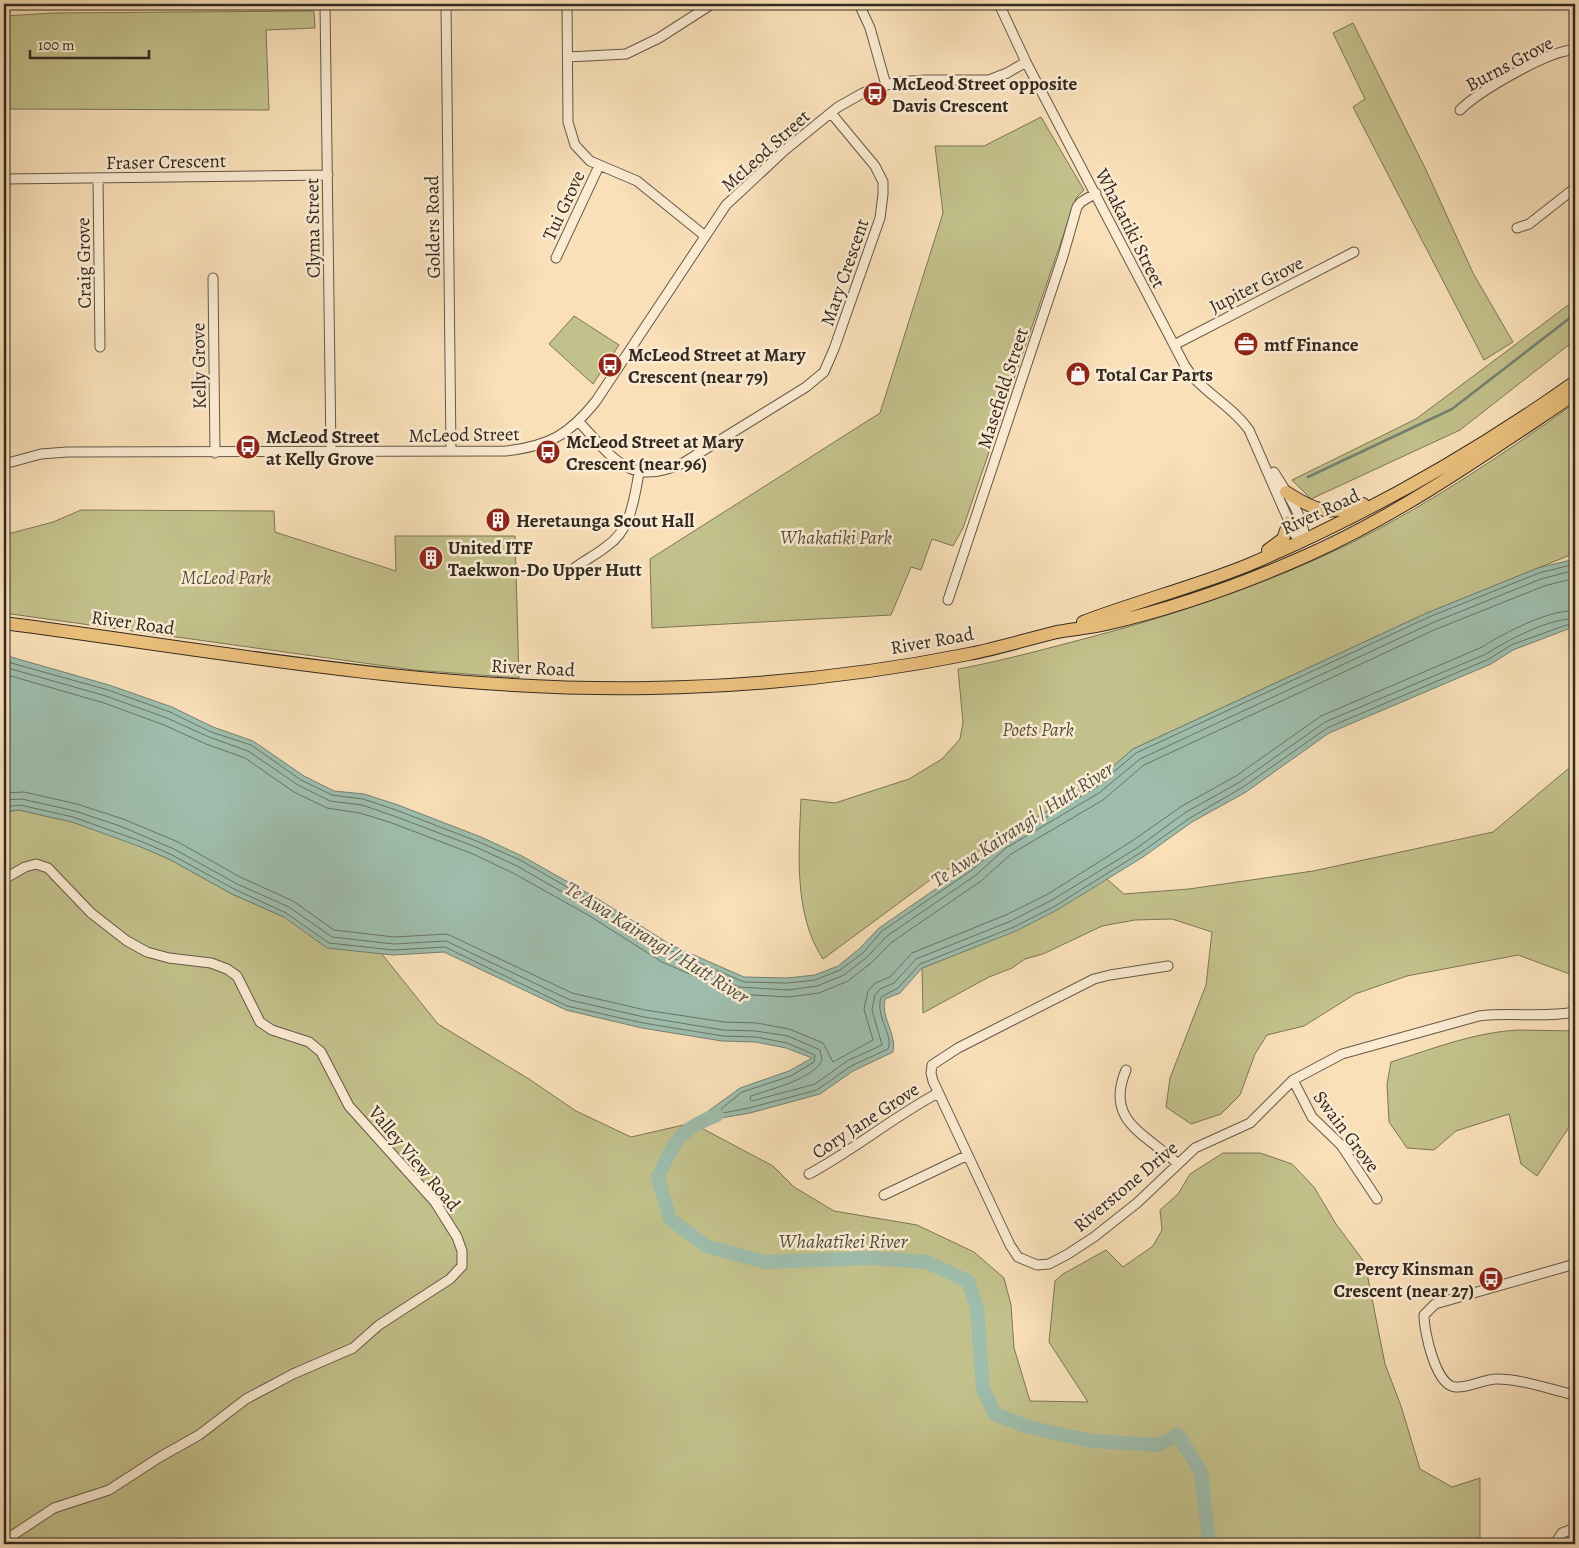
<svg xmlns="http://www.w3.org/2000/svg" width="1579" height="1548" font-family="Alegreya,serif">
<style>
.green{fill:#c3c18b;stroke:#7b7656}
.water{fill:#9ebdac;stroke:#738274}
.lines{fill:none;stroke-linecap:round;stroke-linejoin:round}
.shore{stroke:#687466;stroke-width:1}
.stream{stroke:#738274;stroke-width:2.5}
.river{stroke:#9ebdac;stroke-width:14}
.minor-casing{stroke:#645847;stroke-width:11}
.highway-casing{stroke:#332a21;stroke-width:14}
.minor{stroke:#fbebd2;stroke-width:9}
.highway{stroke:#ecc07c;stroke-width:12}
.labels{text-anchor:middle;stroke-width:5;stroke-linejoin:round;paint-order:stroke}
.street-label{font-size:19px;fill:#332a21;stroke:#fbebd2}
.poi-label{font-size:19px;font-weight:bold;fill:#332a21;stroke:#fbebd2;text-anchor:start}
.park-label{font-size:19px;font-style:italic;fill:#57503c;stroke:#fbebd2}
.water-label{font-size:20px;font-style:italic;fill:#4e4f44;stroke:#fbebd2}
</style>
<rect width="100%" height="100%" fill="#f9e0b9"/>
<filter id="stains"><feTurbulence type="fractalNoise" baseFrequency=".004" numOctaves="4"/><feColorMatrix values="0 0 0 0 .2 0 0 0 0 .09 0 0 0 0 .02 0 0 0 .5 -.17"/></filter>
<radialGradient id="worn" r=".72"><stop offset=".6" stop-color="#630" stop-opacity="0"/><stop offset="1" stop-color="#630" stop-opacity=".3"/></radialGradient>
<path class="green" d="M314 11 315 28 266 30 269 110 4 109V16L53 13Z
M1353 23 1426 170 1473 273 1513 342 1484 360 1353 107 1365 99 1333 33Z
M1041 117 1084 190 1076 198 963 528 953 546 932 539 921 570 911 567 891 615 652 628 650 559 880 413 943 213 935 146H984Z
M1575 300V340L1460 430 1311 499 1292 480 1416 419Z
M574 316 619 345 593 384 549 344Z
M1575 403V553L1427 613 1133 749 1093 784 930 880 823 959C793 914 799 851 801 799L835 803 909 779 942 759 960 739 963 722 958 669C996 662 1034 652 1072 642 1169 617 1267 585 1357 540 1433 502 1506 452 1575 403Z
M81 510 274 511 275 532 396 571 395 536H515L519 678 414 670 4 613V535L53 522Z
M1575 763V976L1518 955 1407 976 1355 994 1304 1026 1267 1035 1255 1054 1240 1095 1221 1114 1191 1124 1166 1107 1170 1078 1206 985 1212 932 1172 919 1135 920 1102 926 1043 954 1025 959 1012 968 989 977 923 1013 922 968 975 947 1101 874 1124 894 1189 889 1313 871 1493 832Z
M19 810 72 822 116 836 169 859 232 894 322 934 377 948 438 1024 529 1079 576 1111 631 1137 692 1123 773 1166 794 1187 834 1211 917 1225 974 1252 1004 1278 1011 1305 1014 1348 1030 1401 1088 1402 1049 1342 1055 1281 1063 1274 1106 1250 1123 1267 1153 1246 1162 1230 1160 1210 1178 1194 1190 1174 1223 1153H1260L1292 1164 1314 1187 1336 1224 1365 1263 1385 1364 1401 1406 1420 1469 1452 1487 1480 1478V1544H4V812Z
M1519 1030 1575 1031V1118L1537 1176 1521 1164 1509 1114 1456 1131 1434 1150 1407 1148 1389 1122 1387 1084 1391 1062C1432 1049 1475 1032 1519 1030Z"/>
<path class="water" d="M1575 559V630L1568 629 1513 650 1491 664 1329 733 1246 792 1192 822 1143 857 1057 910 1016 931 922 968 900 993 885 999C880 1017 897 1033 893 1052L853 1071 820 1094 750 1113 692 1123 740 1088 789 1071 812 1058 786 1048 756 1042 722 1041 642 1028 566 1010 444 952 393 955 327 948 284 917 232 894 169 859 141 847 72 822 19 810 4 812V655L109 685 172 707 213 727 253 741 304 776 334 791 364 794 398 805 481 837 522 856 598 899 671 945 744 977 787 978 815 975 838 966 859 949 879 928 969 866 1000 839 1093 784 1133 749 1427 613 1538 568Z"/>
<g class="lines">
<path class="shore" d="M4 661 108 690 170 712 211 732 251 745 301 780 332 795 363 799 396 810 479 842 520 860 595 903 669 950 744 982 787 983 815 980 840 970 863 953 882 931 972 870 1003 843 1095 788 1136 753 1429 617 1539 573 1575 564
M4 667 106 696 167 718 209 737 248 751 298 785 330 801 362 805 394 816 476 847 517 866 592 909 666 955 739 987 788 990 817 986 844 975 867 957 887 936 976 875 1006 848 1099 793 1140 759 1432 623 1541 579 1575 570
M4 674 104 703 164 725 206 744 245 758 294 792 327 808 360 813 392 823 473 854 513 873 588 915 662 962 736 994 788 997 819 993 848 981 871 963 892 942 981 881 1011 854 1103 800 1144 765 1434 630 1544 586 1575 578
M4 793 24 792 77 804 123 819 178 842 240 877 293 901 334 930 394 937 447 934 572 993 645 1010 724 1022 757 1023 789 1029 823 1043 833 1062 873 1040 864 1009 868 991 875 983 890 977 912 953 1008 914 1048 894 1132 841 1182 806 1236 776 1321 716 1482 647C1504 633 1550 609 1575 611
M4 800 22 799 75 811 120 826 174 849 237 884 289 907 332 937 394 944 446 941 570 1000 644 1017 723 1030 756 1031 788 1036 820 1050 822 1059C817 1078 768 1090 751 1096L750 1099 752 1101 815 1084 847 1061 882 1045 872 1010 875 995 880 989 894 983 916 959 1011 921 1052 900 1137 848 1186 812 1240 782 1325 722 1486 654C1506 641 1551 617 1575 619
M4 807 20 805 73 817 143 842 172 855 234 889 286 913 329 943 393 950 445 947 567 1006 643 1023 723 1036 756 1037 787 1043 815 1055 814 1062 791 1076 742 1092 721 1109 723 1113 749 1108 817 1090 851 1066 888 1049C894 1035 875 1018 881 997L898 988 920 964 1014 927 1055 906 1140 853 1190 818 1243 787 1327 728 1489 659 1511 645 1566 625H1575"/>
<path class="stream" d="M1308 477 1452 409 1575 314"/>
<path class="river" d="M717 1115C678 1130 675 1141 658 1177L670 1219 706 1246 765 1262 873 1258 927 1262 968 1281 977 1308 983 1389 995 1414 1028 1427 1091 1441 1158 1445 1178 1435 1201 1472 1208 1533 1212 1544"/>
<defs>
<path id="minor" d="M325 4 331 452
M446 4 451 451
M567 4 568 122 575 145 590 161 637 181 705 236
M859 4 870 28 886 85
M999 4 1026 62 1185 366C1201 392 1231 404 1249 430L1295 535 1305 539
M568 57 626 54 659 38 712 4
M1460 110C1478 92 1550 49 1575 50
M98 178 100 347
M4 179 328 175
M1517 228 1529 224 1575 188
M556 258 599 166
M213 278 215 453
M1174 345 1354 252
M579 422C613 458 630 488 683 463L806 387 824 372 834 349 880 218 883 194V182L875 166 831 113
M4 464 41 454 67 452 506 451C549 446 569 435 596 401L726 205 785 150 838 107 863 93 896 82 925 80H989L1007 73 1026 62
M1274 472C1286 492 1303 515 1305 539
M572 570C583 561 596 555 607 546 631 530 634 499 639 473
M948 600 1063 256 1077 207 1081 202 1096 193
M4 879 25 867 36 864 48 868 91 913 127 941 147 952 169 958 211 963 227 969 237 976 260 1022 272 1030 309 1042 321 1052 349 1106 435 1202 457 1237 462 1251V1266L450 1279 379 1325 353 1348 293 1374 246 1399 199 1435 160 1457 109 1490 54 1508 4 1541
M1168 966 1110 975 1094 979 958 1048 932 1065 931 1073 933 1081 1010 1245 1018 1257 1037 1265 1049 1264 1068 1254 1094 1237 1137 1203 1195 1148 1250 1123 1293 1080 1342 1054 1479 1016C1511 1012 1543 1018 1575 1012
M1126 1070C1104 1122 1147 1134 1178 1164
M1293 1080 1312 1117 1341 1145 1377 1199
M809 1174C854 1150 893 1117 938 1093
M884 1195 968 1155
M1575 1264 1435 1304 1424 1315C1424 1332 1436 1387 1456 1387 1470 1388 1483 1379 1497 1379 1522 1379 1551 1390 1575 1395
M1555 1544 1562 1533 1575 1528"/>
<path id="highway" d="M1286 492C1315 511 1329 516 1363 504
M1268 550 1283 539 1289 522
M1083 622C1138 601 1194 587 1248 565 1364 516 1473 454 1575 382
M4 623C218 651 434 692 650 688 756 686 865 675 969 654 999 648 1028 639 1057 632 1073 629 1090 628 1106 624 1175 608 1243 584 1308 555 1404 512 1488 452 1575 394"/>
</defs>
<use href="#minor" class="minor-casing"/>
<use href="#highway" class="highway-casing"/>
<use href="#minor" class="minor"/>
<use href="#highway" class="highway"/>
</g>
<defs>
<symbol id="bus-disc" viewBox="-11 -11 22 22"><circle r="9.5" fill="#8f2418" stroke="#fbebd2"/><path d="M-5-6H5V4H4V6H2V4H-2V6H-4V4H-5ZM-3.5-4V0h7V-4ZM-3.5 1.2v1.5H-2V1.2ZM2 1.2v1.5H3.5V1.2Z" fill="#fff"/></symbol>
<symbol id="office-disc" viewBox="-11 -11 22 22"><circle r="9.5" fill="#8f2418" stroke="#fbebd2"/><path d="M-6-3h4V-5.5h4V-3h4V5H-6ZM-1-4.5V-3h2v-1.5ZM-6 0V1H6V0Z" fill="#fff"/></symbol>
<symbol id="shop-disc" viewBox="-11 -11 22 22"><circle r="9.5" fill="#8f2418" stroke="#fbebd2"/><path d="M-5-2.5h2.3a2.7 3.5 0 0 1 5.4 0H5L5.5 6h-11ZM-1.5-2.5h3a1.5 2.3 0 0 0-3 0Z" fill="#fff"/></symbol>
<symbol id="building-disc" viewBox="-11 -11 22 22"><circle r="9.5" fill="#8f2418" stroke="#fbebd2"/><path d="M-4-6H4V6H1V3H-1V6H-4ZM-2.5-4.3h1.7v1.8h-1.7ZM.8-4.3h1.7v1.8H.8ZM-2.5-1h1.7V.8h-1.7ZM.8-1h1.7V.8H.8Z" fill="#fff"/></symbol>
</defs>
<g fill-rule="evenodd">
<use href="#bus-disc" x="861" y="80" width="28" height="28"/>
<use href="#office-disc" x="1232" y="330" width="28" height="28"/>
<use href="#bus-disc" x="596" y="351" width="28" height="28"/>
<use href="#shop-disc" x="1064" y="360" width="28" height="28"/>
<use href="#bus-disc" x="234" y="433" width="28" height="28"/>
<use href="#bus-disc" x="534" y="438" width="28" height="28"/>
<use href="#building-disc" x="484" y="506" width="28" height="28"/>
<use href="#building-disc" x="417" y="544" width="28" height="28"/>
<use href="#bus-disc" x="1477" y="1265" width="28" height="28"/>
</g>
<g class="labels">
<g class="street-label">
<text transform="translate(1509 63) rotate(-28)" y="7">Burns Grove</text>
<text transform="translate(765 150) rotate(-42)" y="7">McLeod Street</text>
<text transform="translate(166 161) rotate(-1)" y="7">Fraser Crescent</text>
<text transform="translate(563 205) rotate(-65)" y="7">Tui Grove</text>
<text transform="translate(432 227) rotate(-91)" y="7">Golders Road</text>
<text transform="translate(312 228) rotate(-91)" y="7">Clyma Street</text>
<text transform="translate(1131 228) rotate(63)" y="7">Whakatiki Street</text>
<text transform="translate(83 263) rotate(-91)" y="7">Craig Grove</text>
<text transform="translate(844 272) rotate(-71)" y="7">Mary Crescent</text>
<text transform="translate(1256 284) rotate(-27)" y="7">Jupiter Grove</text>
<text transform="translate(198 366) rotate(-91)" y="7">Kelly Grove</text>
<text transform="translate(1002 388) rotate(-72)" y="7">Masefield Street</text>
<text transform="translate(464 434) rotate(-1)" y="7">McLeod Street</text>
<text transform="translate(1320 511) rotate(-25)" y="7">River Road</text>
<text transform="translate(133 622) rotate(8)" y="7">River Road</text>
<text transform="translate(932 640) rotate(-10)" y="7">River Road</text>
<text transform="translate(533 667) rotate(3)" y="7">River Road</text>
<text transform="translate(865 1120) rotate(-33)" y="7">Cory Jane Grove</text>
<text transform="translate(1347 1131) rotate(53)" y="7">Swain Grove</text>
<text transform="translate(415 1158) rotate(50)" y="7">Valley View Road</text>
<text transform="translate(1125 1186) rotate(-40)" y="7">Riverstone Drive</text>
</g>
<g class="poi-label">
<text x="892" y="90">McLeod Street opposite<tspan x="892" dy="22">Davis Crescent</tspan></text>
<text x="1264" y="351">mtf Finance</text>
<text x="628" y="361">McLeod Street at Mary<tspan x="628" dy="22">Crescent (near 79)</tspan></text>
<text x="1096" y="381">Total Car Parts</text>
<text x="266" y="443">McLeod Street<tspan x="266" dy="22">at Kelly Grove</tspan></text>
<text x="566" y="448">McLeod Street at Mary<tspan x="566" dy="22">Crescent (near 96)</tspan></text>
<text x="516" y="527">Heretaunga Scout Hall</text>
<text x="448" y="554">United ITF<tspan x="448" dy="22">Taekwon-Do Upper Hutt</tspan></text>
<text x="1474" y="1275" text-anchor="end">Percy Kinsman<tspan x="1474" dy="22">Crescent (near 27)</tspan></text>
</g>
<g class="park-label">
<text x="836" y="544">Whakatiki Park</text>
<text x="226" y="584">McLeod Park</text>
<text x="1038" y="736">Poets Park</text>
</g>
<g class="water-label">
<text transform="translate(1022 824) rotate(-33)" y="7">Te Awa Kairangi / Hutt River</text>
<text transform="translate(657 942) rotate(32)" y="7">Te Awa Kairangi / Hutt River</text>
<text x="843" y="1248">Whakatīkei River</text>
</g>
</g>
<rect width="1579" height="1548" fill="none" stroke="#f9e0b9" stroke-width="20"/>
<rect x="5" y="5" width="1569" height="1538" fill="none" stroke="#332a21" stroke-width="2.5"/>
<rect x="10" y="10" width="1559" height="1528" fill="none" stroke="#332a21"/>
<path d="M30 50v8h119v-8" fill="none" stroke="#332a21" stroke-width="2.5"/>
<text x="38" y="50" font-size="15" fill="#332a21" stroke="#fbebd2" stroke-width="4" paint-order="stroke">100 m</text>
<rect width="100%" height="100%" filter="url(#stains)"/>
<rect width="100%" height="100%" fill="url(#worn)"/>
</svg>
